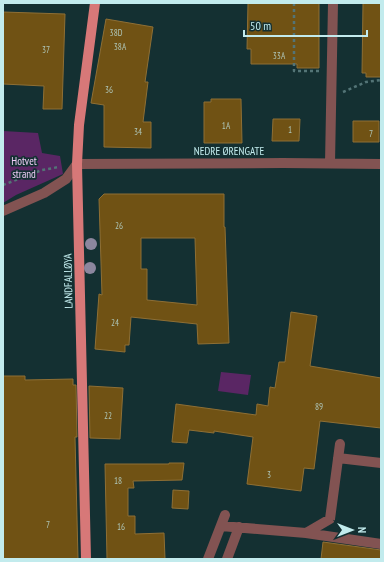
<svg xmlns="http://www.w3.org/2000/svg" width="384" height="562" font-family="'PT Sans Narrow',sans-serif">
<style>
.green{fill:#5a2664}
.building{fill:#705214;stroke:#8e6f35;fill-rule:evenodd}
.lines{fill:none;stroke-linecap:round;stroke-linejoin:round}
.path{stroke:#537476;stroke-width:2.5;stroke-dasharray:3 3;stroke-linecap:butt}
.minor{stroke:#825352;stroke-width:10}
.major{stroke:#d77878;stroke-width:10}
.tree{fill:#8c869e}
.labels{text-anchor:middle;stroke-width:3.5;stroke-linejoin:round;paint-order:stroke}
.number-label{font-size:9px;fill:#aec5b7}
.street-label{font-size:11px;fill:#c2ebed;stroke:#143032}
.park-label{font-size:11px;fill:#efccf6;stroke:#143032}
</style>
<rect width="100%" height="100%" fill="#143032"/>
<path class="green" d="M3 131 38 133 42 153 60 156 63 174 16 195 3 203Z
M221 372 251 375 248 395 218 391Z"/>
<path class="building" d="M248 3H319V68H297V64H251V49H247Z
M363 3H381V77H366V73H362Z
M3 12 65 14 62 109H43L44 86 3 84Z
M106 19 153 27 145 82H148L143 122H151V148L104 147V105L91 103Z
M211 99H241L242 143H204V102H211Z
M273 119H300L299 141H272Z
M353 121H379V142H353Z
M104 194H224V227H225L229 343 198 344 197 324 131 317 129 345H125V352L95 349 99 294 102 295 99 199ZM141 238H195L197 305 147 300V269H141Z
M291 312 317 316 310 366 381 378V428L320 421 314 469 304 468 301 491 247 484 253 437 214 431V433L189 430 187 443 172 442 176 404 256 415 257 404 268 406 270 387 275 388 279 362H285Z
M3 376H25V380L73 379V385H76L77 437H75L78 559H3Z
M89 386 123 388 120 439 90 438Z
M169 463H184L182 480 133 481 134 488H128V516H135V534L164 533 165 559H107L105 464H169Z
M173 490 189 491 188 509 172 508Z
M323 542 381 550V559H321Z"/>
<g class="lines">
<path class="path" d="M294 3V71H319
M343 92 366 82 381 80
M3 185 42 170 59 167"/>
<path class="minor" d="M330 163 333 3
M3 211 44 193 66 179 77 164 283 163 381 164
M338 458 381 463
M221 526 306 533 330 519 340 444
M306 533 381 544
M208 559 225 515
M227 559 239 527"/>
<path class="major" d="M86 559 77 164 79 125 95 3"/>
</g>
<g class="tree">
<circle cx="91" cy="244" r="6"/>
<circle cx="90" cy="268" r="6"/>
</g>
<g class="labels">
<g class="number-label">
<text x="116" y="36">38D</text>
<text x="120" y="50">38A</text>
<text x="46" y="53">37</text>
<text x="279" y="59">33A</text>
<text x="109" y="93">36</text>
<text x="226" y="129">1A</text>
<text x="290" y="133">1</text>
<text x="138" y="135">34</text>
<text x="371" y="137">7</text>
<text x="119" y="229">26</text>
<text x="115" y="326">24</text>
<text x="319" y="410">89</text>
<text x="108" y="419">22</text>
<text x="269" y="478">3</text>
<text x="118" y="484">18</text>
<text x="48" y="528">7</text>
<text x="121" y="530">16</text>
</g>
<g class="street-label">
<text x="229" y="155">NEDRE ØRENGATE</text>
<text transform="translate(68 281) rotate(-91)" y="4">LANDFALLØYA</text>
</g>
<g class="park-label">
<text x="24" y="165">Hotvet<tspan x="24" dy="13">strand</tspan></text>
</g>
</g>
<rect width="384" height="562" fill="none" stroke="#c2ebed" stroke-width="8"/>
<g transform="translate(352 530) rotate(90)" stroke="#143032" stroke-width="3" paint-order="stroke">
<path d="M0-3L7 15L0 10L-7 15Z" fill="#c2ebed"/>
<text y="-6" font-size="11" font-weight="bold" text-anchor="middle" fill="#c2ebed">N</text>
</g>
<path d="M244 30v6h123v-6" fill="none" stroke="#c2ebed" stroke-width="2"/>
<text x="250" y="30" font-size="12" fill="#c2ebed" stroke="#143032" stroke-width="3" paint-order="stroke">50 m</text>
</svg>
